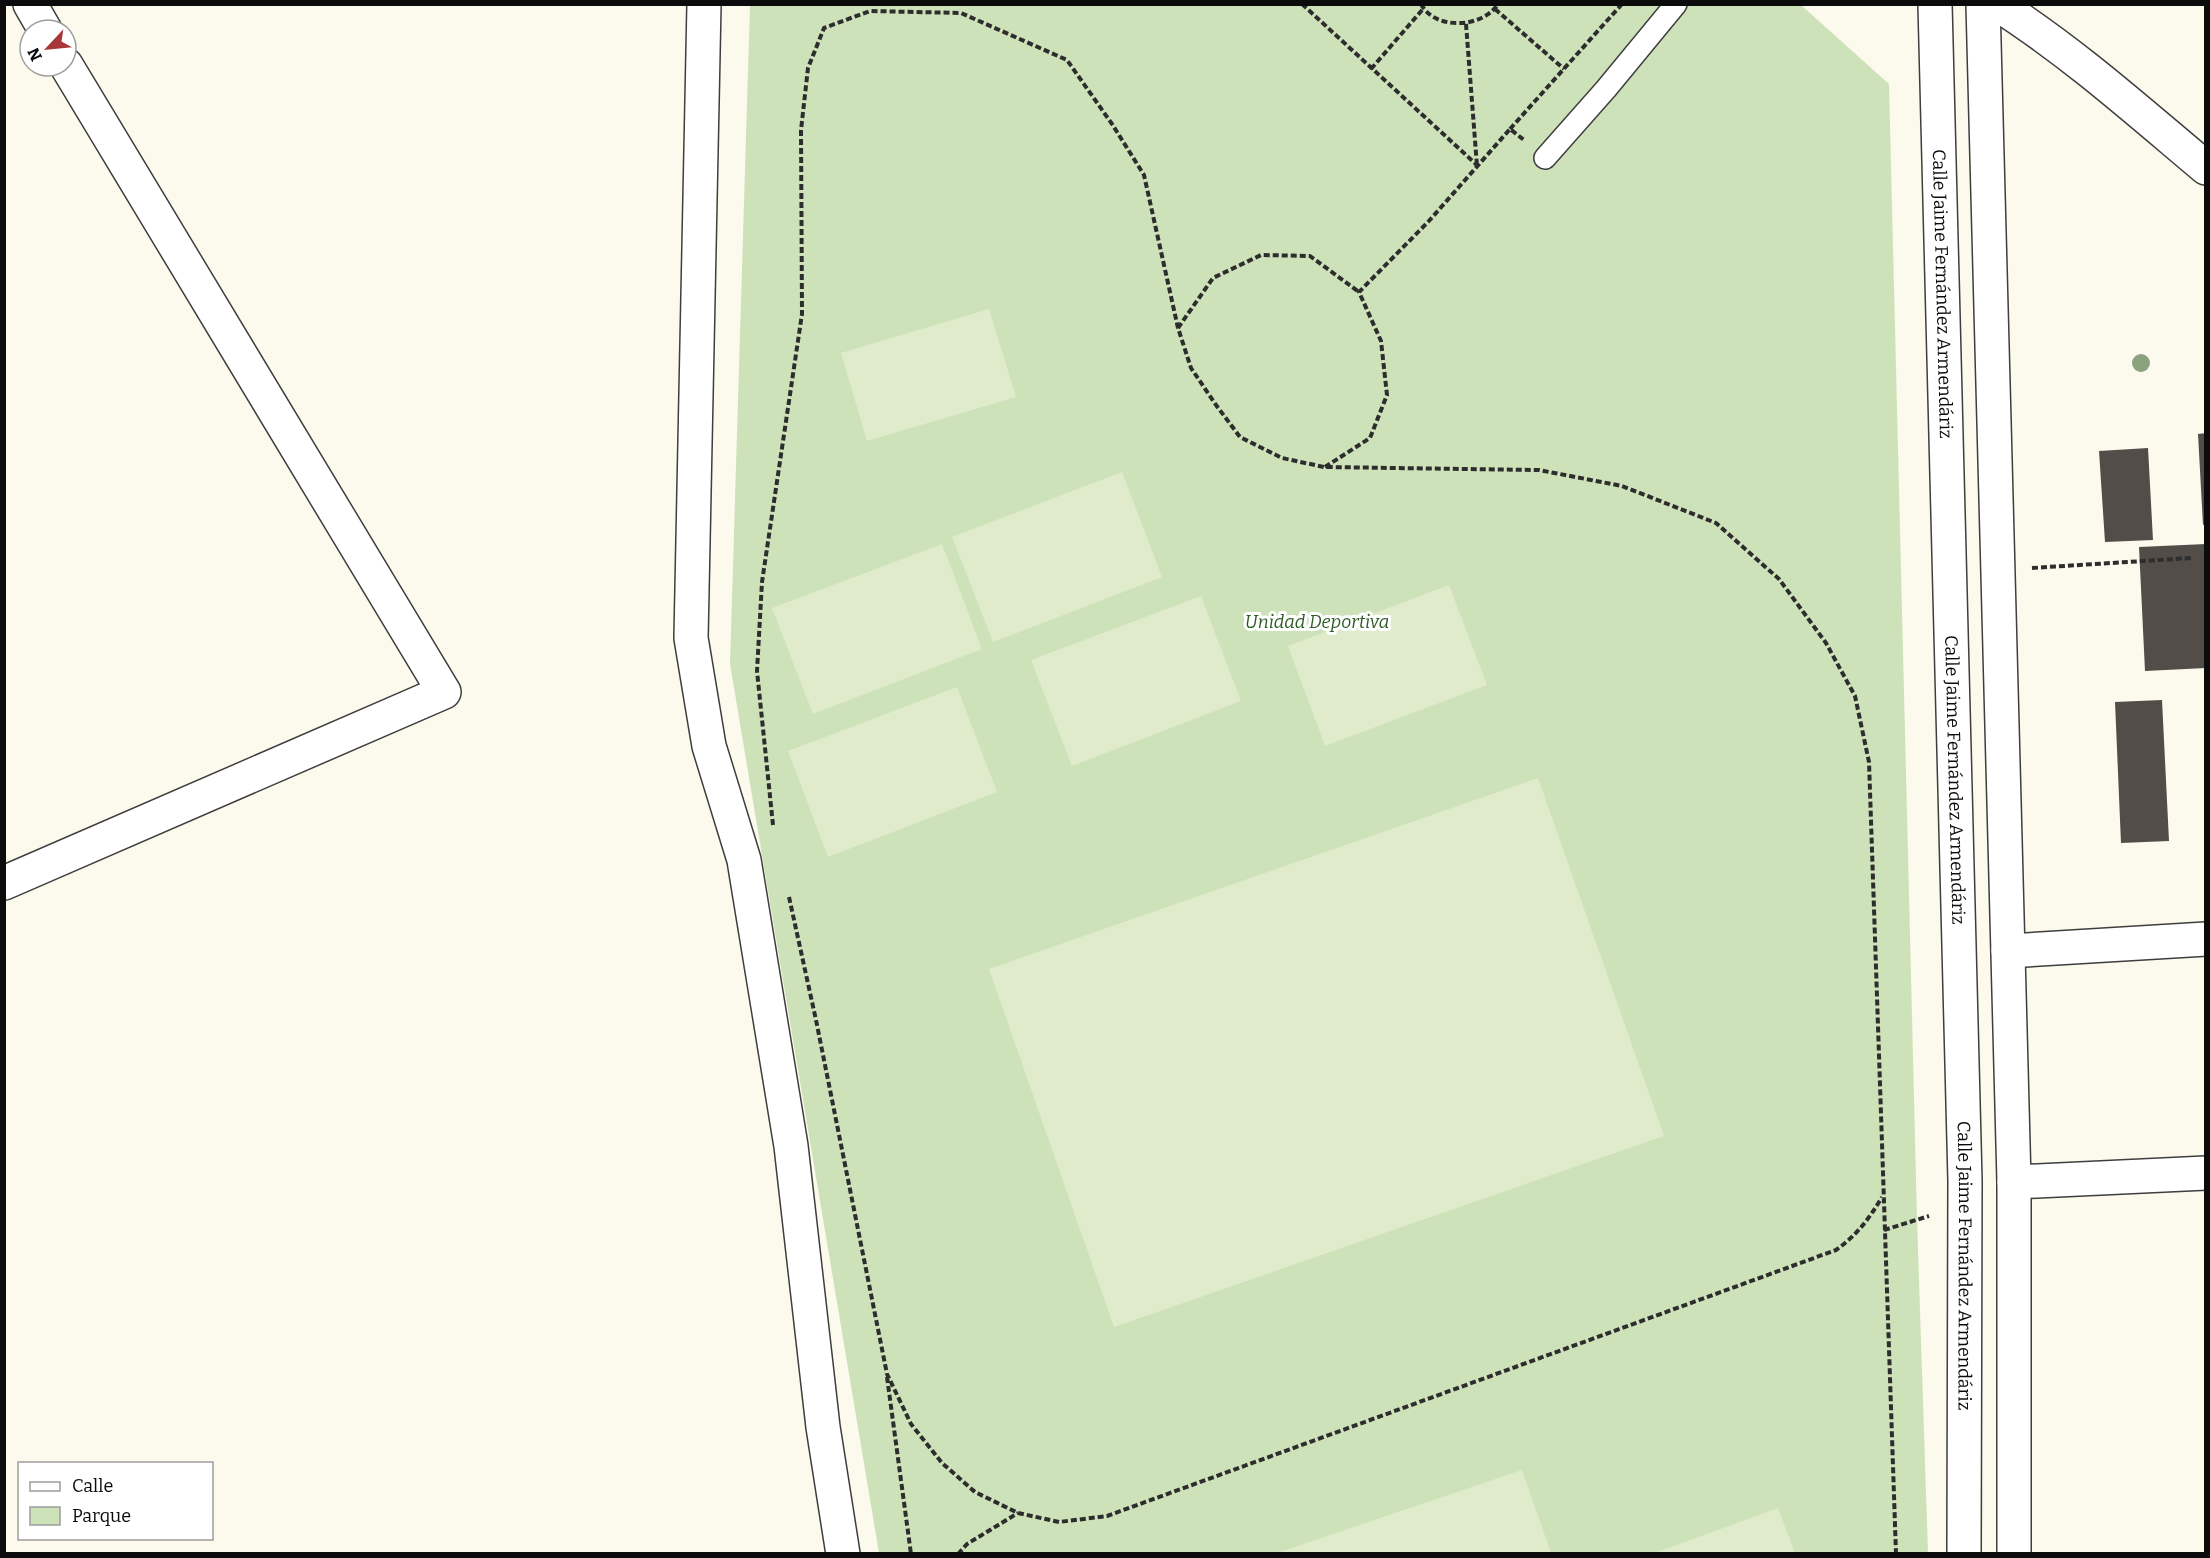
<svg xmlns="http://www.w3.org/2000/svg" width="2210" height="1558" font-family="Bitter,serif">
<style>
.green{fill:#cee2ba}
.pitch{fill:#dfebcb}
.building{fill:#524d49}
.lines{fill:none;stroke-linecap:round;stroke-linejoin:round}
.service-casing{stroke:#3e3e3e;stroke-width:24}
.minor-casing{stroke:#3e3e3e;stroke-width:36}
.tertiary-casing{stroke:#3e3e3e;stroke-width:36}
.path{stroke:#2d2d2d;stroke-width:4;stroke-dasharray:6 3;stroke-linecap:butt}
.service{stroke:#fff;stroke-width:21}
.minor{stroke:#fff;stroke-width:33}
.tertiary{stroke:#fff;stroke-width:33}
.tree{fill:#8ba27f}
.labels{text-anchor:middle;stroke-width:6;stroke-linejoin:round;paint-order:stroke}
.street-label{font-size:18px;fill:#0b0b0b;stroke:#fff}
.park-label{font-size:18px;font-style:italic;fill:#2e5a25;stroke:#fff}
</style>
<rect width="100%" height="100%" fill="#fcfaec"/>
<path class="green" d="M750 5H1801L1889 84 1917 1219 1928 1553H879L730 664Z"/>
<path class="pitch" d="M989 309 1016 397 867 441 841 353Z
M1122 472 1162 577 993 642 952 537Z
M942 544 982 649 813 714 772 608Z
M1449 585 1487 685 1325 746 1288 646Z
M1201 596 1241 701 1072 766 1031 660Z
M957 687 997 792 828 857 788 751Z
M1538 778 1664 1136 1114 1327 989 969Z
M1522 1470 1551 1553H1277Z
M1778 1508 1795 1553H1655Z"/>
<path class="building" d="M2206 433V524L2203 525 2198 434Z
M2148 448 2153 540 2105 542 2099 451Z
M2206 544V668L2145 671 2139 547Z
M2162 700 2169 841 2121 843 2115 702Z"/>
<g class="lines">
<defs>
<path id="service" d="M1545 158 1606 89 1676 4"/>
<path id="minor" d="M30 4 45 30
M704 4 691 638 709 746 744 860 791 1146 823 1427 843 1554
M4 883 444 692 66 65
M2008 951 2206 939
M2014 1182 2206 1173"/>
<g id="tertiary">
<path id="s1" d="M1935 4 1965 1181 1964 1554"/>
<path d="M1983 4 2014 1182V1554"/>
<path d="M1997 4C2072 52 2138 111 2206 168"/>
</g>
</defs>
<use href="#service" class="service-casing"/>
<use href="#minor" class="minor-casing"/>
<use href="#tertiary" class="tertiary-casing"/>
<path class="path" d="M1302 4 1478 166
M1421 4C1435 31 1483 28 1498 4
M1495 9 1564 69
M1466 24 1477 166
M1371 69 1423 9
M1510 129 1622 4
M1178 328 1213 278 1261 255 1310 256 1359 292
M1325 467 1370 438 1387 395 1381 341 1359 292 1428 222 1510 129 1524 140
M2032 568 2191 558
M773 825 757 671 762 582 802 314 801 130 808 68 824 28 870 11 961 13 1067 60 1112 124 1144 175 1178 328 1191 368 1216 405 1240 437 1282 458 1324 467 1539 470 1622 486 1716 523 1779 579 1826 643 1855 696 1869 762 1896 1554
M789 897 816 1020 887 1374 911 1424 942 1463 975 1492 1018 1513 1059 1522 1107 1516 1836 1250C1857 1235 1869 1219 1882 1197
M1884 1230 1929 1216
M887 1377 911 1554
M958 1554 967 1544 1018 1513"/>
<use href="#service" class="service"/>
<use href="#minor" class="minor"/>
<use href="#tertiary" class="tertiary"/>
</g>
<circle class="tree" cx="2141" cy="363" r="9"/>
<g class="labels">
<g class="street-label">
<text dy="6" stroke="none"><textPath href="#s1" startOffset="290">Calle Jaime Fernández Armendáriz</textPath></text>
<text dy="6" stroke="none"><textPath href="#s1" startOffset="776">Calle Jaime Fernández Armendáriz</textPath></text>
<text dy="6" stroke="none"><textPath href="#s1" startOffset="1262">Calle Jaime Fernández Armendáriz</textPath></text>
</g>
<g class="park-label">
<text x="1317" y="628">Unidad Deportiva</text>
</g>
</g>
<rect width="2210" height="1558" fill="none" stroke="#0b0b0b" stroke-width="12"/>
<rect x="18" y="1462" width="195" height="78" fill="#ffffff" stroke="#9d9d9d" stroke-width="1.5"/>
<rect x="30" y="1482" width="30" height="9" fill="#ffffff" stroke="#9d9d9d" stroke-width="1.5"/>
<text x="72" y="1492" font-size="18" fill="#0b0b0b">Calle</text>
<rect x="30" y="1507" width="30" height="18" fill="#cee2ba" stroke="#9d9d9d" stroke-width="1.5"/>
<text x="72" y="1522" font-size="18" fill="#0b0b0b">Parque</text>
<g transform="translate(48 48) rotate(244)"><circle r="28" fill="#ffffff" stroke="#9d9d9d" stroke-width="1.5"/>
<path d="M0-4.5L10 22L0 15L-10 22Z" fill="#a93639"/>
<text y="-9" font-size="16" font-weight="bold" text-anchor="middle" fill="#0b0b0b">N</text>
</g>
</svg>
